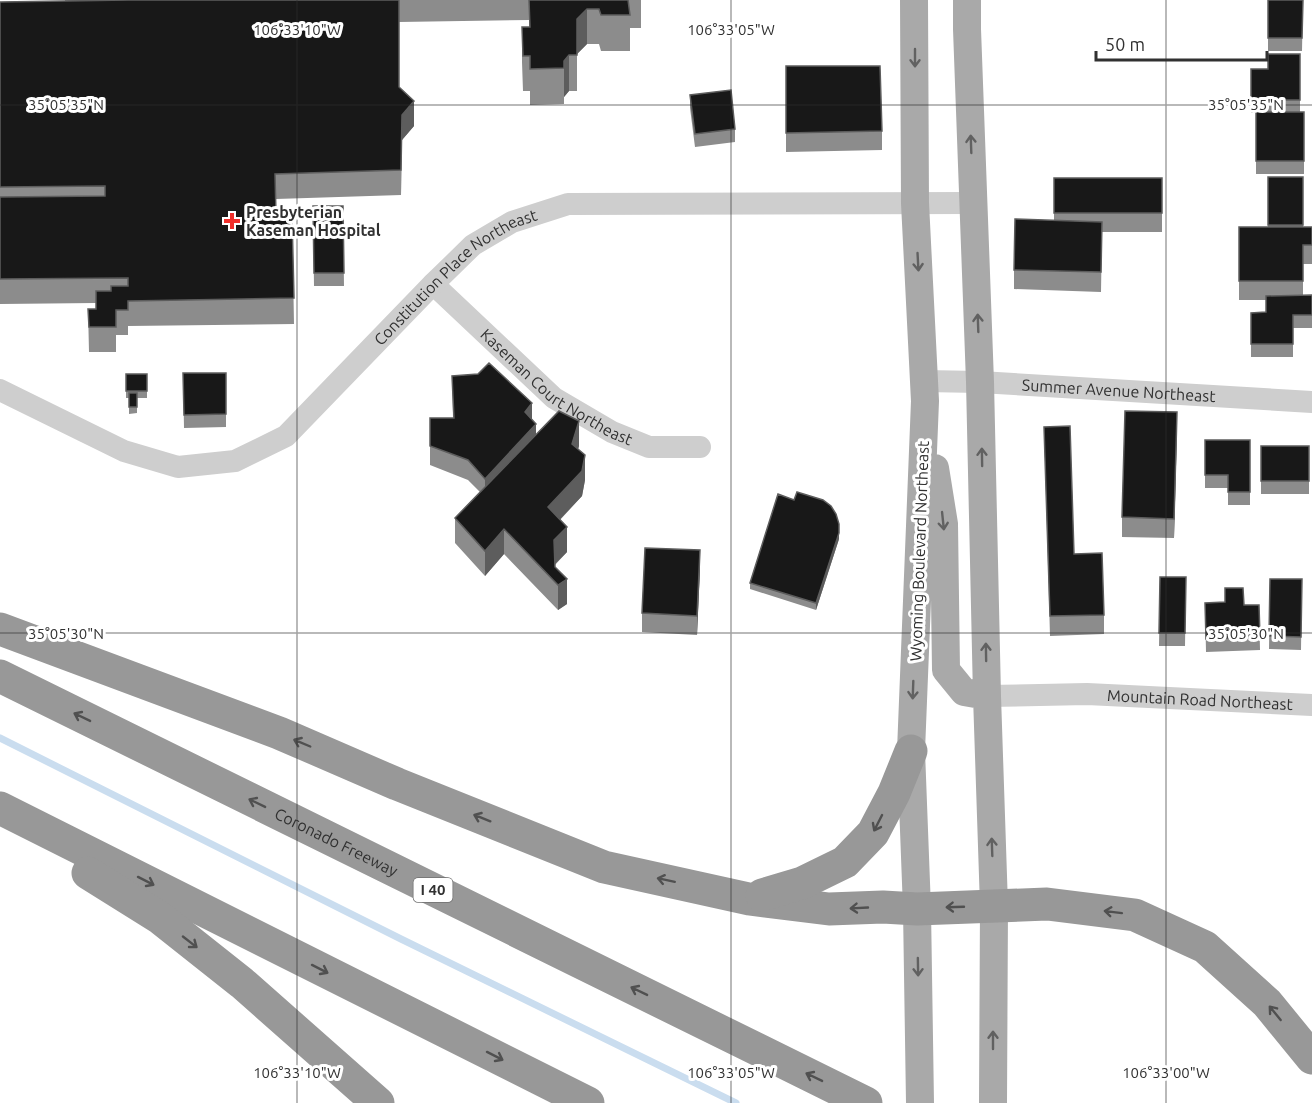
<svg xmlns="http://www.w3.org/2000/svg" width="1312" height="1103" font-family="Ubuntu,sans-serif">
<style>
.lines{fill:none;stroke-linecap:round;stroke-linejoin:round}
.stream{stroke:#caddef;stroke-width:7}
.minor{stroke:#cecece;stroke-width:22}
.major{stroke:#a9a9a9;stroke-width:28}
.highway{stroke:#989898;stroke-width:33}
.wall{fill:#8c8c8c}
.shaded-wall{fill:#5d5d5d}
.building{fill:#181818;stroke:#5d5d5d;stroke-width:1.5}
.oneway{stroke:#616161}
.oneway2{stroke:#505050}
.ticks{fill:none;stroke:#313131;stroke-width:1.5;stroke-opacity:0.45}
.poi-dot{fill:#f02f2b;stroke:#fff;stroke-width:2}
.labels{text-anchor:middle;stroke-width:6;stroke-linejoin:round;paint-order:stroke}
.shield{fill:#fff;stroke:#6f6f6f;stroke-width:1.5}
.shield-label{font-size:15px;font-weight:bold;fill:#313131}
.poi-label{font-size:16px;font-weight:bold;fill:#313131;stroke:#fff;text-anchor:start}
.street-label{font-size:16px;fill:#313131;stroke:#fff}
.ticks-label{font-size:15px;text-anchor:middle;fill:#313131;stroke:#fff;stroke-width:6;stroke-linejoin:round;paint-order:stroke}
</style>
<rect width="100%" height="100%" fill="#fff"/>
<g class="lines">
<path class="stream" d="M0 738 401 939 736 1103"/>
<g class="minor">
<path id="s1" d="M433 284 554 398 612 432 649 447H700"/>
<path id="s2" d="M924 381 980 382 1312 402"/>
<path id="s3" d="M0 390 124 451 178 467 235 461 286 436 433 284 473 245 512 222 568 204 974 203"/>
<path id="s4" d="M987 696 1087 694 1312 705"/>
</g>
<path class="major" d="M914 0 915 203 925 401 911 751 917 909 920 1103
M967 0V29L980 382 987 696 994 906 993 1103
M935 468 944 524 946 670 964 692 987 696"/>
<g class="highway">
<path d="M0 629 279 733 397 784 604 867 749 899 829 909 883 907 917 909 1047 904 1135 915 1205 947 1267 1003 1312 1058"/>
<path id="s5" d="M0 676 866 1103"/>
<path d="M0 808 588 1103"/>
<path d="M88 873 160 918 242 983 378 1103"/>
<path d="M762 895 802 883 845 862 873 833 894 793 911 751"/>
</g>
</g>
<path class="wall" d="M65 0H641V28H630V51H601L599 44H587L577 54V91H569L564 97V104L530 105V91H523L522 62V27H529V20L399 22V87L414 126 402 140 401 195 276 199V214L292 215 294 324 128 326V335H116V352H89L88 309H96V303L0 304V2L65 1Z
M1268 0H1303L1302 51H1268Z
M1300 54V112H1304V174H1256V113H1251V69H1268Z
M786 66 882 131V150L786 152Z
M690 95 735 129V142L695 147 690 108Z
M1268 177H1303V227H1312V264H1303V295H1312V328H1293V357H1251V313L1266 312V300H1239V227H1268Z
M1054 178H1162V232H1102L1101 292 1014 289V270L1054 221Z
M313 206H343L344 286H314Z
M183 373H226V427L184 428Z
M126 374H147V398H137V413L129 414V398H126Z
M452 376 532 420 536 435 579 446 578 449 585 480 582 496 560 520 567 552 555 565V567L567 604 558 610 504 554 485 576 455 543V518L480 492 468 480 430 465V418H453Z
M1044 427 1074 554 1104 615V634L1050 636Z
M1177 431 1174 538 1122 537V517Z
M1205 440H1250V505H1228V488H1205Z
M1261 446H1309V494H1261Z
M839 539 816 610 750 589V583Z
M700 569 697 635 642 632V613Z
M1160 577H1186L1185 646H1159Z
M1270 579H1302L1301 650 1269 649Z
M1205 603 1244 605H1259L1260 650 1206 652Z"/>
<path class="shaded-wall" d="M587 9V44L577 54V19Z
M569 55V91L564 97V61Z
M414 101V126L402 140 401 195 402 115Z
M532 403V422L525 412Z
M1177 412V431L1174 538V519Z
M579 421V446L572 469V444Z
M536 424V443L485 498V479Z
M585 455V480L582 496 548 532V507Z
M567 527V552L554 565V540Z
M504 529V554L485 576V551Z
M839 533V539L816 610V603Z
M700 550V569L697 635V616Z
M567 579V604L558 610V585Z"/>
<path class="building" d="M129 0H399V87L414 101 402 115 401 170 275 174 276 214 292 215 294 298 128 301V310H116V327H89L88 309H96V291H111V286H128V278L0 279V197L105 196V186L0 187V2Z
M529 0H628L630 15H601L599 9H587L577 19V55H569L564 61V68L530 69V56H523L522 27H530Z
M1268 0H1303L1302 38H1268Z
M1268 54H1300V100H1251V69H1268Z
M786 66H880L882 131 786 133Z
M731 90 735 129 695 134 690 95Z
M1256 112H1304V161H1256Z
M1268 177H1303V225H1268Z
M1054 178H1162V213H1054Z
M313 206H343L344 273H314Z
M1015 219 1102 222 1101 272 1014 270Z
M1239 227H1312V245H1303V281H1239Z
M1312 295V315H1293V344H1251V313L1266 312V296Z
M489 363 532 403 525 412 536 424 485 479 468 460 430 446V418H454L452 376 478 374Z
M183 373H226V414L184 415Z
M126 374H147V391H126Z
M129 393H137V407H129Z
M559 411 579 421 572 444 585 455 582 471 548 507 567 527 554 540 555 567 567 579 558 585 504 529 485 551 455 518Z
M1125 411 1177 412 1174 519 1122 517Z
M1070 426 1074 554 1102 553 1104 615 1050 616 1044 427Z
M1205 440H1250V492H1228V475H1205Z
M1261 446H1309V481H1261Z
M797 492 823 500 831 506 836 514 839 524V533L816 603 750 583 778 494 794 500Z
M645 548 700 550 697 616 642 613Z
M1160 577H1186L1185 633H1159Z
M1270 579H1302L1301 637 1269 636Z
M1225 588H1243L1244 605H1259L1260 637 1206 639 1205 603 1225 602Z"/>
<defs><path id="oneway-shaft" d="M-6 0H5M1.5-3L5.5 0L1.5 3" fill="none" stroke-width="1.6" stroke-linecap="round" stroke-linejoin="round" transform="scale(1.5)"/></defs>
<g class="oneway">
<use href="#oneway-shaft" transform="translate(915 58) rotate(90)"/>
<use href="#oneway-shaft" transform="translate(971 144) rotate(-92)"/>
<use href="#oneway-shaft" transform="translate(918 262) rotate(87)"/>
<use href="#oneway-shaft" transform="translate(978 323) rotate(-92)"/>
<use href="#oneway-shaft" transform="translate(982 457) rotate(-91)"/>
<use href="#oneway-shaft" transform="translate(943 521) rotate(84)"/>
<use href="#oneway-shaft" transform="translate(986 652) rotate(-91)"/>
<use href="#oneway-shaft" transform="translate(913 690) rotate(92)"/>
<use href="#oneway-shaft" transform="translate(992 847) rotate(-92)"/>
<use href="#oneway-shaft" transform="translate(918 967) rotate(89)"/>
<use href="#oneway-shaft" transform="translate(993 1040) rotate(-90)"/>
</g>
<g class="oneway2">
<use href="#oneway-shaft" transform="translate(82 717) rotate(-154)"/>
<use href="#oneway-shaft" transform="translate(302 743) rotate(-157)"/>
<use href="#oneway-shaft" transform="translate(257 803) rotate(-154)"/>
<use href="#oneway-shaft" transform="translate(482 818) rotate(-158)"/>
<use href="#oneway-shaft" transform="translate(878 823) rotate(117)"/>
<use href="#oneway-shaft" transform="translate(666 880) rotate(-168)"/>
<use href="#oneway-shaft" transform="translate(146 881) rotate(27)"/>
<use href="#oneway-shaft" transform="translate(955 907) rotate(178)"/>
<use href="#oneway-shaft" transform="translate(859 908) rotate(177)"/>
<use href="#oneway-shaft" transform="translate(1113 912) rotate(-173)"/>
<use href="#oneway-shaft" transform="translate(190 942) rotate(38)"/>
<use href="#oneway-shaft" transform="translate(320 969) rotate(27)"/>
<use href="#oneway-shaft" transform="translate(639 991) rotate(-154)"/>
<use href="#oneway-shaft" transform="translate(1275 1013) rotate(-129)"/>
<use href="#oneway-shaft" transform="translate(495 1056) rotate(27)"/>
<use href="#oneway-shaft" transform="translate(814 1077) rotate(-154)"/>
</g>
<path class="ticks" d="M297 0V1103M731 0V1103M1166 0V1103M0 105H1312M0 633H1312"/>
<path class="poi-dot" d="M229 212h6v6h6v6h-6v6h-6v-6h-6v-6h6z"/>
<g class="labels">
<rect class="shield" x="413.5" y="878" width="39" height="24" rx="4.5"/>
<g class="shield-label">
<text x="433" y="895">I 40</text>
</g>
<g class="poi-label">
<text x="246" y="218">Presbyterian<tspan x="246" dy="18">Kaseman Hospital</tspan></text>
</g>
<g class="street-label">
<text dy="6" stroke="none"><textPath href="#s3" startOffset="543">Constitution Place Northeast</textPath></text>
<text dy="6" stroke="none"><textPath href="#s1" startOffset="162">Kaseman Court Northeast</textPath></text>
<text dy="6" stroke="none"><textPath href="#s2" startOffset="195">Summer Avenue Northeast</textPath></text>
<text transform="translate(919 551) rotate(-88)" y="6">Wyoming Boulevard Northeast</text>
<text dy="6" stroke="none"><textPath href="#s4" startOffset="213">Mountain Road Northeast</textPath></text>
<text dy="6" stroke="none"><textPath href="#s5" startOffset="375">Coronado Freeway</textPath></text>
</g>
</g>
<g class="ticks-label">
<text x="297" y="35">106°33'10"W</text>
<text x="731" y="35">106°33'05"W</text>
<text x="66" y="110">35°05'35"N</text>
<text x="1246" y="110">35°05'35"N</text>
<text x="66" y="639">35°05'30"N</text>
<text x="1246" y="639">35°05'30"N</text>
<text x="297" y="1078">106°33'10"W</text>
<text x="731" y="1078">106°33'05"W</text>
<text x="1166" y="1078">106°33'00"W</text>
</g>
<path d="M1096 51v9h171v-9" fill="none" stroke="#313131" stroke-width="3"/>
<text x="1105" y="51" font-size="18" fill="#313131" stroke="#ffffff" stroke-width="4.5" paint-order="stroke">50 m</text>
</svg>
